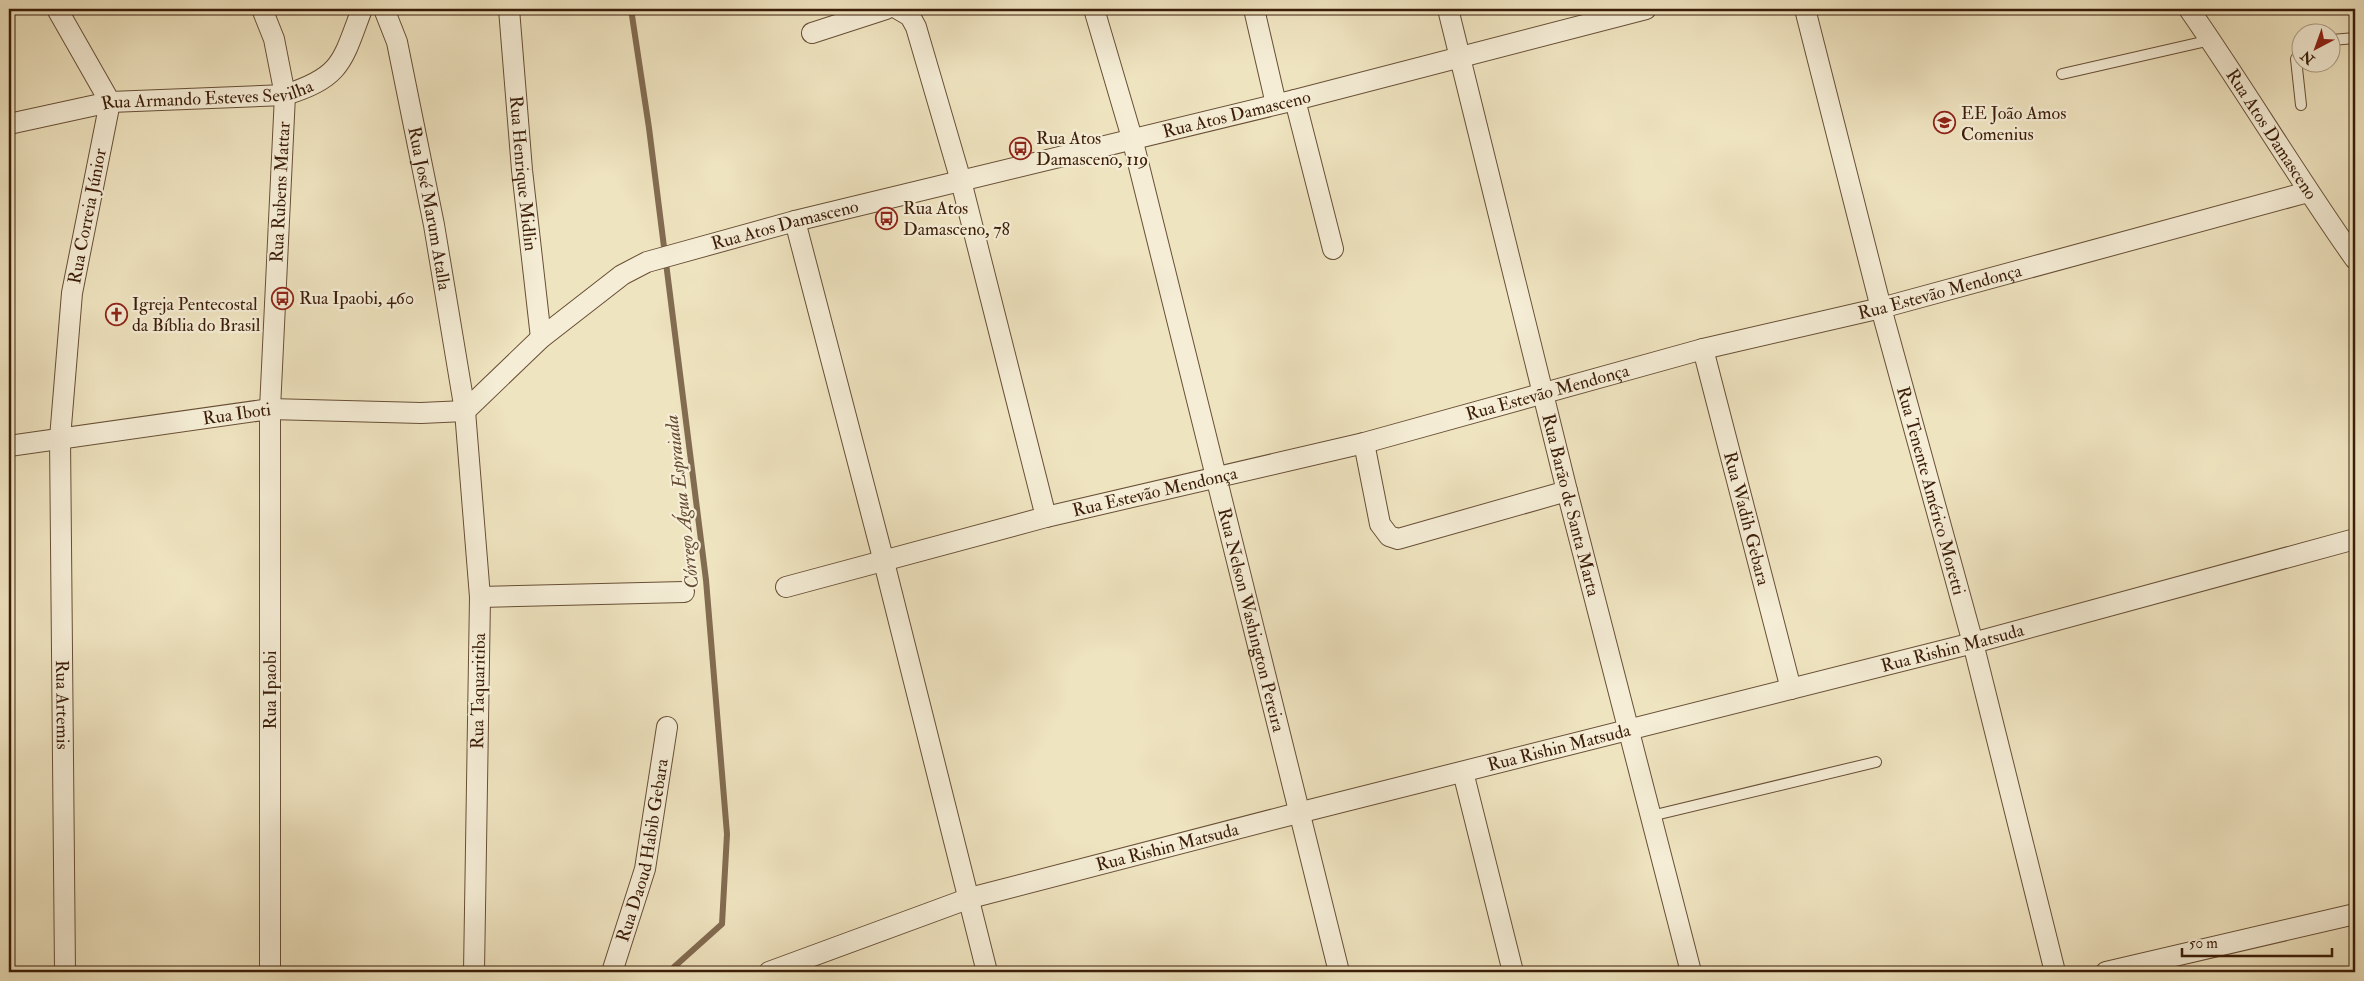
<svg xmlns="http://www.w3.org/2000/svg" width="2364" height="981" font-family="'IM FELL Double Pica',serif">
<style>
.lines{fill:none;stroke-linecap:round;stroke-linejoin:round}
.stream{stroke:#826c51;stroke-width:6}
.service-casing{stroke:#684f36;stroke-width:12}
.minor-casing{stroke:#684f36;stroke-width:22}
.service{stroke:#f5edd6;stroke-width:10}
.minor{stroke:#f5edd6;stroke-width:20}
.labels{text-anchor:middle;stroke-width:4.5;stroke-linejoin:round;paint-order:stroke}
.street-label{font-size:18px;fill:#3b1d08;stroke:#f5edd6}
.poi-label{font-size:18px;fill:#3b1d08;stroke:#f5edd6;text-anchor:start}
.water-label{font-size:19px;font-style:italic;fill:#654b32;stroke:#f5edd6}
</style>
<rect width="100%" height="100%" fill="#efe4c0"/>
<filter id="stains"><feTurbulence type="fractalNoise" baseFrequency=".004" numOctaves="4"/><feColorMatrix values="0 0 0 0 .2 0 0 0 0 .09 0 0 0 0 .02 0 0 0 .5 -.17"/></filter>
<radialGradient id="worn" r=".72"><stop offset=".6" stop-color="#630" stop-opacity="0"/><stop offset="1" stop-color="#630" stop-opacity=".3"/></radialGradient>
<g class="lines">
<path class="stream" d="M631 9 649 128 706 580 727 834 722 924 674 967 672 972"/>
<defs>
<path id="service" d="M2332 40 2355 38
M2062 74 2211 40
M2301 105 2296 59 2302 48
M1651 816 1876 762"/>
<g id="minor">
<path id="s1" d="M57 9 110 102 72 293 60 438 65 972"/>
<path d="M262 9 274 39 285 95 270 409V972"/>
<path id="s2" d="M384 9 397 42 434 225 465 411 480 597 474 972"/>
<path id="s3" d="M509 9 522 170 541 338"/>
<path d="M898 9 910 16 916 27 961 181 1046 517"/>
<path id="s4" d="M1094 9 1132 138 1339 972"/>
<path d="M1254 9 1276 104"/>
<path id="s5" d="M1448 9 1567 491 1691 972"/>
<path id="s6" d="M1805 9 1881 308 1973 643 2055 972"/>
<path id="s7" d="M2189 9C2246 91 2297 177 2355 259"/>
<path d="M812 33 886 9"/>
<path d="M1295 100 1333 249"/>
<path id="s8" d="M9 124 110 102 285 95C342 77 342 62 362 9"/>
<path d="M795 221 884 562 987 972"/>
<path id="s9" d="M1703 349 1791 689"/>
<path id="s10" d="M465 411 541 338 622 275 647 262 795 221 1295 100 1646 9"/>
<path d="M1364 443 1380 524 1389 536 1398 539 1567 491"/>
<path id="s11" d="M9 446 270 409 421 413 465 411"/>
<path id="s12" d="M786 587 1046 517 1364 443 1703 349 1881 308 2308 192"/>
<path d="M480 597 684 592"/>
<path d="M1463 772 1513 972"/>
<path id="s13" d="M612 972 645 869 667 727"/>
<path id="s14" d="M769 972 970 898 1298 813 1973 643 2355 539"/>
<path d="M2106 972 2355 914"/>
</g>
</defs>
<use href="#service" class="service-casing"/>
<use href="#minor" class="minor-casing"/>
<use href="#service" class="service"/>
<use href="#minor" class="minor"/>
</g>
<defs>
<symbol id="school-ring" viewBox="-11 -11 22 22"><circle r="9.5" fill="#f5edd6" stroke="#8f2418" stroke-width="1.5"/><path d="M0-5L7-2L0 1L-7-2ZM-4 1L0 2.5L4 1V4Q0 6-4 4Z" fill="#8f2418"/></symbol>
<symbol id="bus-ring" viewBox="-11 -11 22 22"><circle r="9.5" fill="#f5edd6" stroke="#8f2418" stroke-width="1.5"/><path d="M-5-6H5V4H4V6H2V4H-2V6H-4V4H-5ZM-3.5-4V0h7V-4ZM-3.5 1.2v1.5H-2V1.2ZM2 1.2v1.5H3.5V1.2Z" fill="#8f2418"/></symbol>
<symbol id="church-ring" viewBox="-11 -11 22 22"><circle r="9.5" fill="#f5edd6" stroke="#8f2418" stroke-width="1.5"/><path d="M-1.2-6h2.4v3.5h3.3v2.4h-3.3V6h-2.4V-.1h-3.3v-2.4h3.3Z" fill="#8f2418"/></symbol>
</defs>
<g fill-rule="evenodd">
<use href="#school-ring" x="1932" y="110" width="25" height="25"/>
<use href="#bus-ring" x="1008" y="136" width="25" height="25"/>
<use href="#bus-ring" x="874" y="206" width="25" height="25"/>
<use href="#bus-ring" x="270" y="286" width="25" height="25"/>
<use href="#church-ring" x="104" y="302" width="25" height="25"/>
</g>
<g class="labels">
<g class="street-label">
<text dy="6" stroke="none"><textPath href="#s8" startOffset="201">Rua Armando Esteves Sevilha</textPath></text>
<text dy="6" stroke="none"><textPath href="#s10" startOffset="844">Rua Atos Damasceno</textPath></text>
<text dy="6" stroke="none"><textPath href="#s7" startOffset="150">Rua Atos Damasceno</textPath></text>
<text dy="6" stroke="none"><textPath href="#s3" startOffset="165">Rua Henrique Midlin</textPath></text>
<text transform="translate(280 192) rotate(-87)" y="6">Rua Rubens Mattar</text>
<text dy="6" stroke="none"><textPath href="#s2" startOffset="205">Rua José Marum Atalla</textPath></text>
<text transform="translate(87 216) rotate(-79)" y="6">Rua Correia Júnior</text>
<text dy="6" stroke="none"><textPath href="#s10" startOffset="379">Rua Atos Damasceno</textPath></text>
<text dy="6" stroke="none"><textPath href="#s12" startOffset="1191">Rua Estevão Mendonça</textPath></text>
<text dy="6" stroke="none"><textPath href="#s12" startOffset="786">Rua Estevão Mendonça</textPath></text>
<text dy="6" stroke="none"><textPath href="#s11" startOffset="230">Rua Iboti</textPath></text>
<text dy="6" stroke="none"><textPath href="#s6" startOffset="498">Rua Tenente Américo Moretti</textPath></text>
<text dy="6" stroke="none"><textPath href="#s12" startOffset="381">Rua Estevão Mendonça</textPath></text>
<text dy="6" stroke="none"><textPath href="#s5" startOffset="511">Rua Barão de Santa Marta</textPath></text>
<text dy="6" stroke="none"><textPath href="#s9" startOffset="175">Rua Wadih Gebara</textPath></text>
<text dy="6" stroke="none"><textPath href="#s4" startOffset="631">Rua Nelson Washington Pereira</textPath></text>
<text dy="6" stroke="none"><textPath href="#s14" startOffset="1228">Rua Rishin Matsuda</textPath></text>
<text transform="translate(270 690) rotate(-90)" y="6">Rua Ipaobi</text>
<text transform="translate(478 691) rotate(-89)" y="6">Rua Taquaritiba</text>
<text dy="6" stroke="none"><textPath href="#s1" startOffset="714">Rua Artemis</textPath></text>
<text dy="6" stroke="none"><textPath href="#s14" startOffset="822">Rua Rishin Matsuda</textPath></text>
<text dy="6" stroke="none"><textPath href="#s14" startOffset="418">Rua Rishin Matsuda</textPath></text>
<text dy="6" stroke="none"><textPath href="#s13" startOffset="126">Rua Daoud Habib Gebara</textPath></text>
</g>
<g class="poi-label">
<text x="1961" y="119">EE João Amos<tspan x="1961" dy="21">Comenius</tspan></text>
<text x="1036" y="144">Rua Atos<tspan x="1036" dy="21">Damasceno, 119</tspan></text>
<text x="903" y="214">Rua Atos<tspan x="903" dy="21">Damasceno, 78</tspan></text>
<text x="299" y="304">Rua Ipaobi, 460</text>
<text x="132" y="310">Igreja Pentecostal<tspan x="132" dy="21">da Bíblia do Brasil</tspan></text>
</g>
<g class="water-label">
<text transform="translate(681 502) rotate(-97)" y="7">Córrego Água Espraiada</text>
</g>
</g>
<rect width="2364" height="981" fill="none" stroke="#efe4c0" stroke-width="30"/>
<rect x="10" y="10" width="2344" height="961" fill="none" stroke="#3b1d08" stroke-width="2.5"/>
<rect x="15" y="15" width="2334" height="951" fill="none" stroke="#3b1d08"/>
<g transform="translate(2316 48) rotate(221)"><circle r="24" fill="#f5edd6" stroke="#ab9a84"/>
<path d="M0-4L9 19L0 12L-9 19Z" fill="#8f2418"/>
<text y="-8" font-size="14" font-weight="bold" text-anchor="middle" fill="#3b1d08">N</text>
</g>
<path d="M2182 948v8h150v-8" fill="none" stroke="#3b1d08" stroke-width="2.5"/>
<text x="2189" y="948" font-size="15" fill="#3b1d08" stroke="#f5edd6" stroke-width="4" paint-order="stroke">50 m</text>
<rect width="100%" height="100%" filter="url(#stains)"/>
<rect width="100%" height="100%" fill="url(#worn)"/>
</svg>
